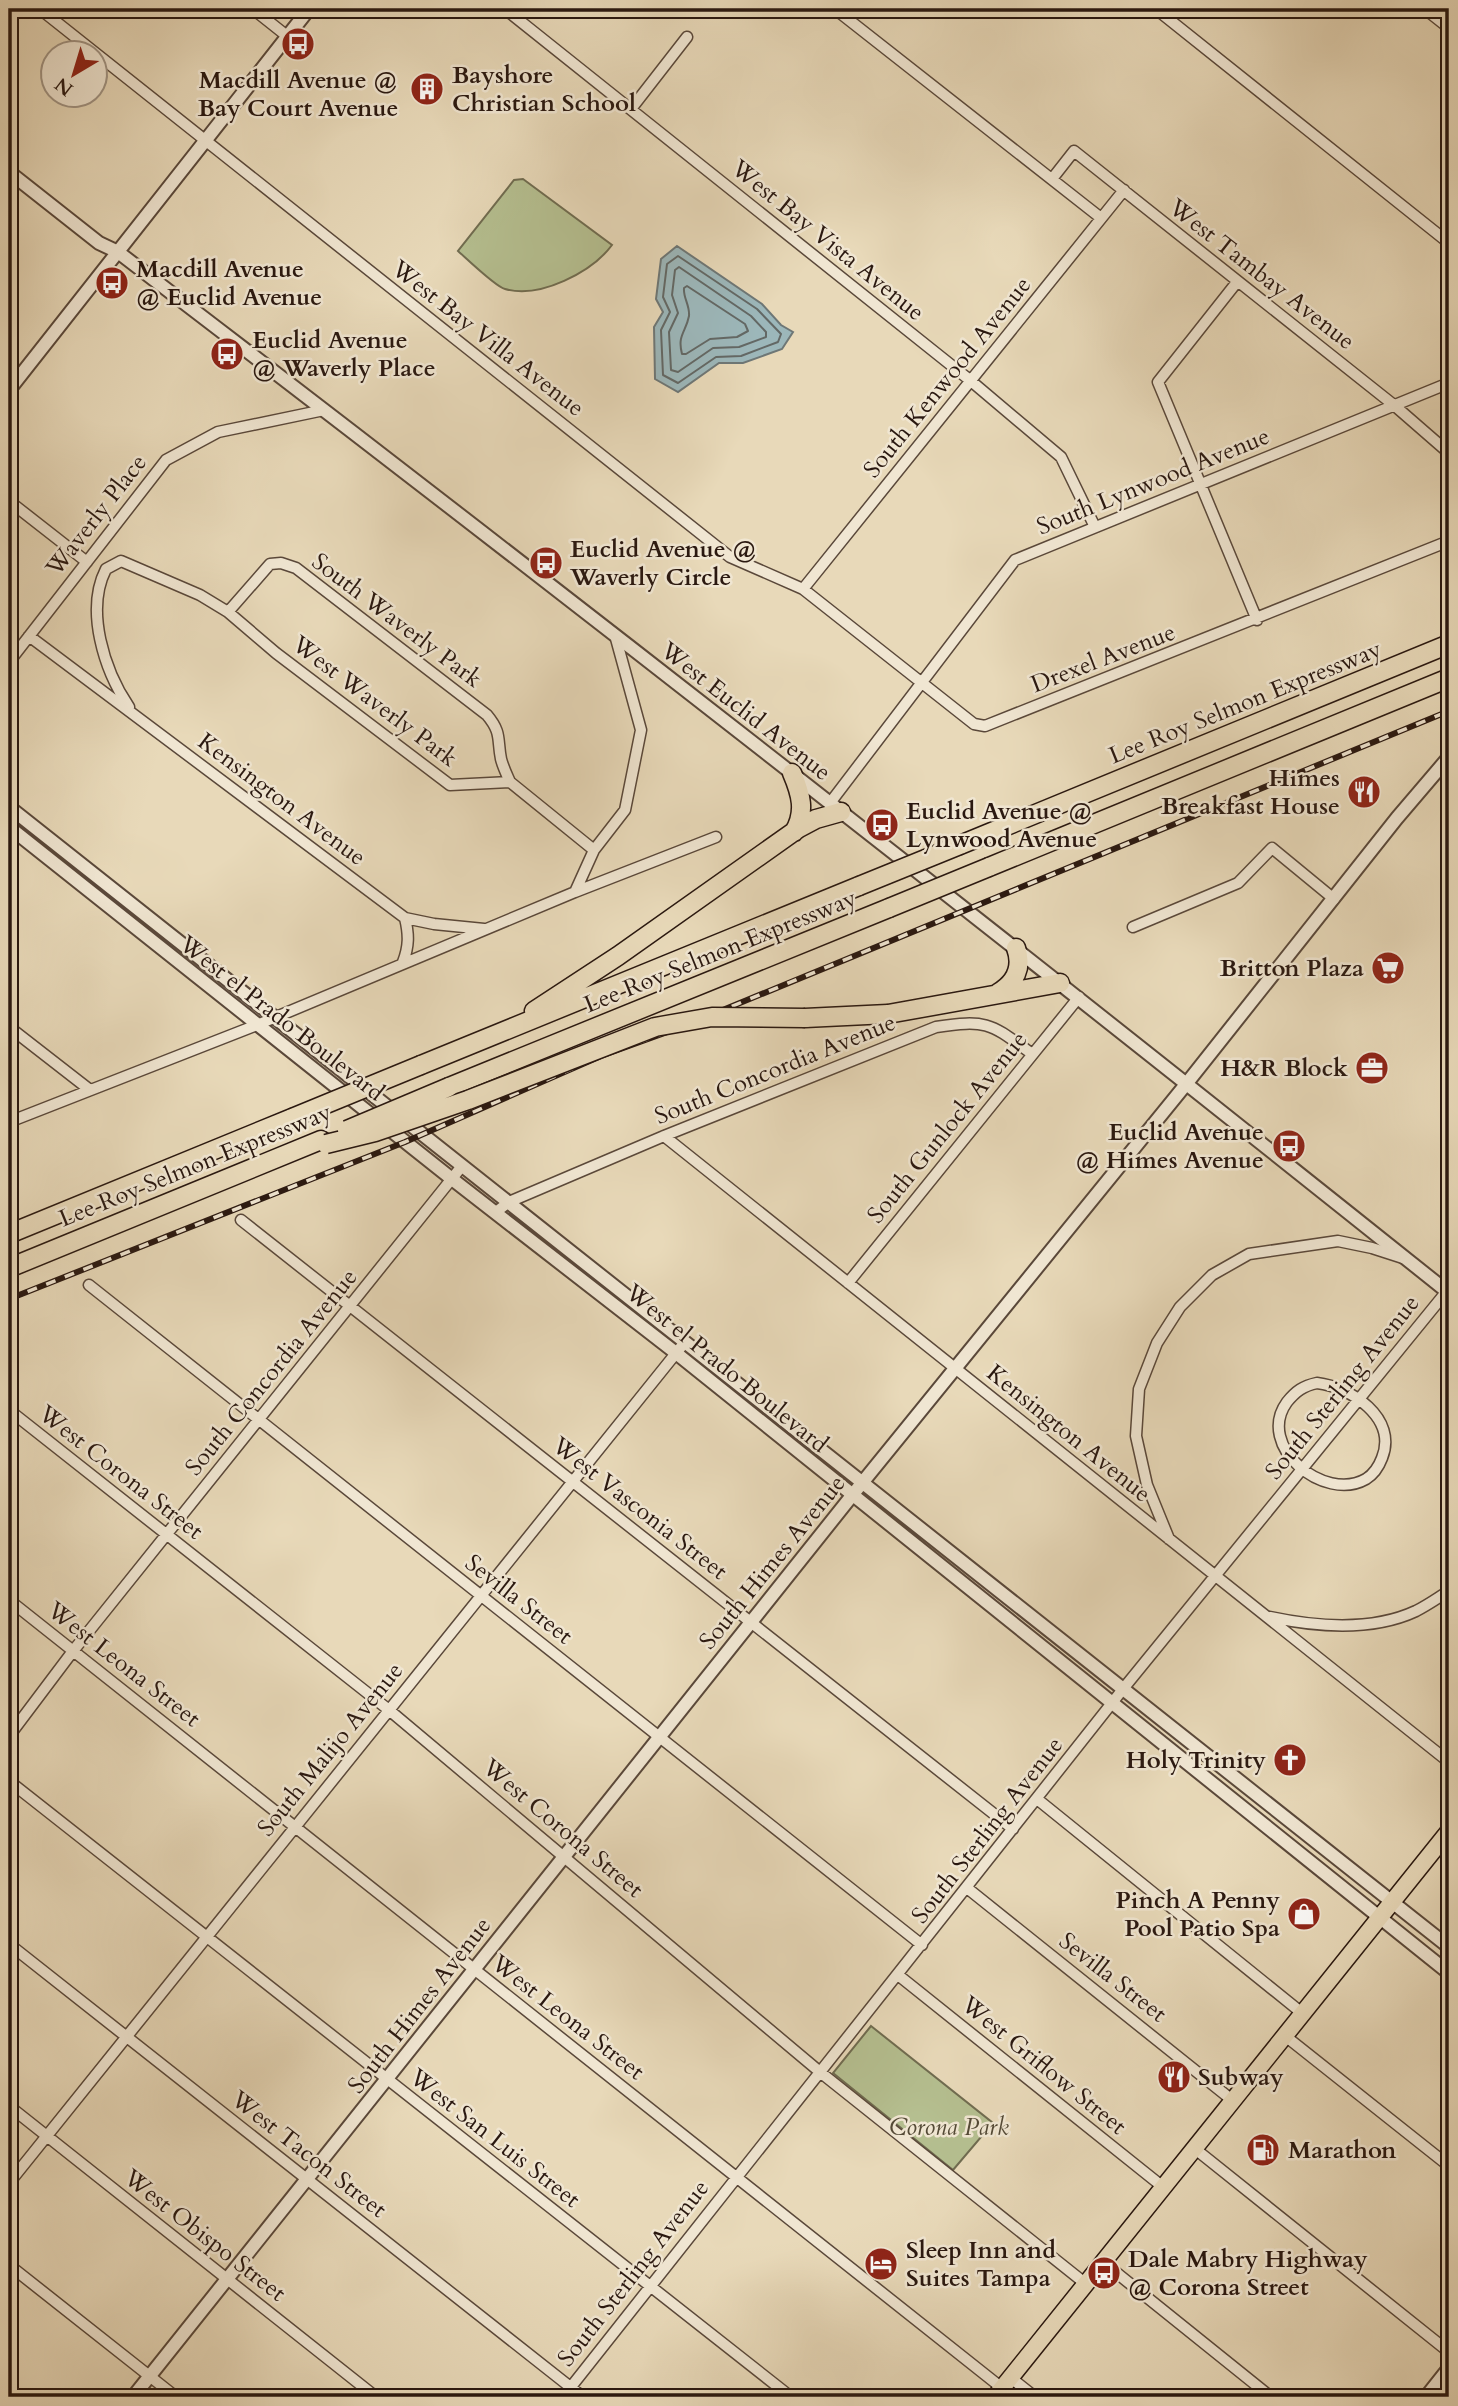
<svg xmlns="http://www.w3.org/2000/svg" width="1458" height="2406" font-family="Cardo,serif">
<style>
.green{fill:#b5bf90;stroke:#706c50;stroke-width:2}
.water{fill:#9cb7ba;stroke:#6e7776;stroke-width:2}
.lines{fill:none;stroke-linecap:round;stroke-linejoin:round}
.shore{stroke:#636865;stroke-width:2}
.minor-casing{stroke:#5a483a;stroke-width:13}
.tertiary-casing{stroke:#5a483a;stroke-width:16}
.primary-casing{stroke:#2a1810;stroke-width:19}
.motorway-casing{stroke:#2a1810;stroke-width:21}
.minor{stroke:#f0e6d2;stroke-width:10}
.tertiary{stroke:#f0e6d2;stroke-width:12}
.primary{stroke:#e8d9b9;stroke-width:16}
.motorway{stroke:#e8d9b9;stroke-width:18}
.rail-casing{stroke:#2a1810;stroke-width:6}
.rail{stroke:#f0e6d2;stroke-width:3.5;stroke-dasharray:10;stroke-linecap:butt}
.motorway-bridge-casing{stroke:#2a1810;stroke-width:21;stroke-linecap:butt}
.motorway-bridge{stroke:#e8d9b9;stroke-width:18}
.labels{text-anchor:middle;stroke-width:5;stroke-linejoin:round;paint-order:stroke}
.poi-label{font-size:24px;font-weight:bold;fill:#2a1810;stroke:#f0e6d2;text-anchor:start}
.street-label{font-size:24px;fill:#2a1810;stroke:#f0e6d2}
.park-label{font-size:24px;font-style:italic;fill:#544a36;stroke:#f0e6d2}
</style>
<rect width="100%" height="100%" fill="#e8d9b9"/>
<filter id="stains"><feTurbulence type="fractalNoise" baseFrequency=".00286" numOctaves="4"/><feColorMatrix values="0 0 0 0 .2 0 0 0 0 .09 0 0 0 0 .02 0 0 0 .5 -.17"/></filter>
<radialGradient id="worn" r=".72"><stop offset=".6" stop-color="#630" stop-opacity="0"/><stop offset="1" stop-color="#630" stop-opacity=".3"/></radialGradient>
<path class="green" d="M523 179 612 245C592 272 540 299 505 289 496 287 467 259 458 251L514 180Z
M871 2026 993 2123 953 2170 833 2073Z"/>
<path class="water" d="M677 246 762 304 781 325 793 332 782 349 743 363H719L678 392 655 379 654 327 663 312 656 299 661 259Z"/>
<g class="lines">
<path class="shore" d="M678 256 757 309 781 334 778 342 741 356 716 357 678 383 663 375 661 330 670 312 663 297 667 264Z
M679 267 751 316 766 332V337L739 347 713 348 678 372 671 370 669 332 678 313 672 295 675 270Z
M687 286 745 324 748 331 737 337 710 339 686 354H682C677 335 686 332 689 316 690 305 683 298 684 288Z"/>
<defs>
<path id="minor" d="M40 9 730 557 803 589 974 724 985 726 1449 541
M253 9 287 36
M505 9 971 381 1061 457 1095 527
M835 9 1101 218
M1156 9 1449 243
M1425 9 1449 28
M631 109 687 37
M1052 179 1074 151 1395 406 1449 453
M1237 282 1158 382 1257 620
M9 501 87 562
M106 569 121 561 200 595 228 612 276 653 450 785 510 782
M106 569C85 610 104 670 129 707
M803 589 1124 190
M228 612 270 564 281 563 296 568 487 715C502 733 497 739 501 759 503 767 507 775 510 782
M29 636 405 918 434 924 484 929
M9 662 166 460 218 432 324 410
M510 782 594 850
M830 803 1015 560 1449 383
M575 892 716 837
M1133 927 1238 883 1272 848 1334 899
M403 962C409 946 409 935 405 918
M9 1027 90 1090
M9 1122 257 1025 575 892 594 850 625 810 641 730 615 635
M664 1136 1449 1762
M496 1212 509 1202 664 1136 936 1027C989 1019 991 1024 1032 1054
M241 1220 1013 1829
M848 1283 1079 997
M89 1285 922 1945
M1317 1383C1351 1387 1398 1418 1382 1458 1379 1466 1374 1474 1366 1479 1324 1503 1255 1446 1287 1402 1296 1391 1303 1386 1317 1383Z
M9 1410 389 1710 820 2072 1086 2284
M1169 1539 1147 1485 1136 1436 1139 1389 1157 1343 1180 1307 1212 1275 1249 1254 1338 1241 1372 1248 1403 1258
M9 1600 1002 2388
M1270 1617C1317 1627 1371 1632 1416 1611 1428 1605 1439 1597 1449 1591
M9 1736 73 1651 462 1166
M9 1781 791 2397
M1037 1799 1302 2013
M967 1888 1232 2100
M9 1944 583 2397
M898 1975 1163 2187
M1284 2035 1449 2166
M9 2106 376 2397
M1194 2148 1449 2352
M9 2183 685 1342
M1103 2262 1271 2397
M9 2265 176 2397
M1011 2378 1035 2397
M563 2397 1123 1689 1447 1291"/>
<path id="tertiary" d="M9 172 99 243 118 252 183 302C609 628 1030 958 1449 1293
M9 390 309 9
M9 807 1449 1947
M9 827 452 1179 676 1353 1449 1973
M133 2397 862 1483 1187 1083 1397 818 1449 757
M1426 2397 1449 2368"/>
<path id="primary" d="M995 2397 1449 1831"/>
<path id="motorway" d="M792 773C801 794 806 812 794 832
M960 845 1449 644
M989 867 1449 678
M998 993C1015 983 1023 967 1016 948
M534 1011 618 956 799 828 816 819 841 812
M805 1018 888 1014 1060 983
M421 1065 859 886
M449 1087 889 908
M9 1234 292 1118
M9 1268 321 1140"/>
</defs>
<use href="#minor" class="minor-casing"/>
<use href="#tertiary" class="tertiary-casing"/>
<use href="#primary" class="primary-casing"/>
<use href="#motorway" class="motorway-casing"/>
<use href="#minor" class="minor"/>
<use href="#tertiary" class="tertiary"/>
<use href="#primary" class="primary"/>
<use href="#motorway" class="motorway"/>
<defs>
<path id="rail" d="M9 1299 405 1142 601 1056 684 1026 1449 711"/>
</defs>
<use href="#rail" class="rail-casing"/>
<use href="#rail" class="rail"/>
<defs>
<path id="motorway-bridge" d="M859 886 960 845
M889 908 989 867
M292 1118 421 1065
M347 1130 449 1087
M326 1144 375 1132 468 1100 655 1027 712 1017 805 1018"/>
</defs>
<use href="#motorway-bridge" class="motorway-bridge-casing"/>
<use href="#motorway-bridge" class="motorway-bridge"/>
</g>
<defs>
<symbol id="bus-disc" viewBox="-11 -11 22 22"><circle r="9.5" fill="#8f2418" stroke="#f0e6d2"/><path d="M-5-6H5V4H4V6H2V4H-2V6H-4V4H-5ZM-3.5-4V0h7V-4ZM-3.5 1.2v1.5H-2V1.2ZM2 1.2v1.5H3.5V1.2Z" fill="#fff"/></symbol>
<symbol id="building-disc" viewBox="-11 -11 22 22"><circle r="9.5" fill="#8f2418" stroke="#f0e6d2"/><path d="M-4-6H4V6H1V3H-1V6H-4ZM-2.5-4.3h1.7v1.8h-1.7ZM.8-4.3h1.7v1.8H.8ZM-2.5-1h1.7V.8h-1.7ZM.8-1h1.7V.8H.8Z" fill="#fff"/></symbol>
<symbol id="restaurant-disc" viewBox="-11 -11 22 22"><circle r="9.5" fill="#8f2418" stroke="#f0e6d2"/><path d="M-5-6h1v4h1v-4h1v4h1v-4h1v5L-1.5 .5V6h-2V.5L-5-1ZM5-6V6H3V1.5H1.5Q1.5-4 5-6Z" fill="#fff"/></symbol>
<symbol id="supermarket-disc" viewBox="-11 -11 22 22"><circle r="9.5" fill="#8f2418" stroke="#f0e6d2"/><path d="M-6-5.5h2.5l.6 2H6L4.5 2H-2.5L-4.4-4H-6ZM-1.5 3.2a1.3 1.3 0 1 0 .1 0ZM3 3.2a1.3 1.3 0 1 0 .1 0Z" fill="#fff"/></symbol>
<symbol id="office-disc" viewBox="-11 -11 22 22"><circle r="9.5" fill="#8f2418" stroke="#f0e6d2"/><path d="M-6-3h4V-5.5h4V-3h4V5H-6ZM-1-4.5V-3h2v-1.5ZM-6 0V1H6V0Z" fill="#fff"/></symbol>
<symbol id="church-disc" viewBox="-11 -11 22 22"><circle r="9.5" fill="#8f2418" stroke="#f0e6d2"/><path d="M-1.2-6h2.4v3.5h3.3v2.4h-3.3V6h-2.4V-.1h-3.3v-2.4h3.3Z" fill="#fff"/></symbol>
<symbol id="shop-disc" viewBox="-11 -11 22 22"><circle r="9.5" fill="#8f2418" stroke="#f0e6d2"/><path d="M-5-2.5h2.3a2.7 3.5 0 0 1 5.4 0H5L5.5 6h-11ZM-1.5-2.5h3a1.5 2.3 0 0 0-3 0Z" fill="#fff"/></symbol>
<symbol id="fuel-disc" viewBox="-11 -11 22 22"><circle r="9.5" fill="#8f2418" stroke="#f0e6d2"/><path d="M-5.5-6h7V0h2V4h1.3V-2.5L3-4.5l.8-.8L6-3V5H2.5V1h-1V6h-7ZM-4.2-4.7v3.2H.2V-4.7Z" fill="#fff"/></symbol>
<symbol id="hotel-disc" viewBox="-11 -11 22 22"><circle r="9.5" fill="#8f2418" stroke="#f0e6d2"/><path d="M-6-4.5h1.5V1H6V5H4.5V3h-9V5H-6ZM-4 0a1.8 1.8 0 1 1 3.6 0ZM.5 0V-2.5h3Q6-2.5 6 0Z" fill="#fff"/></symbol>
</defs>
<g fill-rule="evenodd">
<use href="#bus-disc" x="279" y="25" width="38" height="38"/>
<use href="#building-disc" x="408" y="70" width="38" height="38"/>
<use href="#bus-disc" x="93" y="264" width="38" height="38"/>
<use href="#bus-disc" x="208" y="335" width="38" height="38"/>
<use href="#bus-disc" x="527" y="544" width="38" height="38"/>
<use href="#restaurant-disc" x="1345" y="773" width="38" height="38"/>
<use href="#bus-disc" x="863" y="806" width="38" height="38"/>
<use href="#supermarket-disc" x="1369" y="949" width="38" height="38"/>
<use href="#office-disc" x="1353" y="1049" width="38" height="38"/>
<use href="#bus-disc" x="1270" y="1127" width="38" height="38"/>
<use href="#church-disc" x="1271" y="1741" width="38" height="38"/>
<use href="#shop-disc" x="1285" y="1895" width="38" height="38"/>
<use href="#restaurant-disc" x="1155" y="2058" width="38" height="38"/>
<use href="#fuel-disc" x="1244" y="2131" width="38" height="38"/>
<use href="#hotel-disc" x="862" y="2245" width="38" height="38"/>
<use href="#bus-disc" x="1085" y="2254" width="38" height="38"/>
</g>
<g class="labels">
<g class="poi-label">
<text x="452" y="83">Bayshore<tspan x="452" dy="28">Christian School</tspan></text>
<text x="298" y="88" text-anchor="middle">Macdill Avenue @<tspan x="298" dy="28">Bay Court Avenue</tspan></text>
<text x="136" y="277">Macdill Avenue<tspan x="136" dy="28">@ Euclid Avenue</tspan></text>
<text x="252" y="348">Euclid Avenue<tspan x="252" dy="28">@ Waverly Place</tspan></text>
<text x="570" y="557">Euclid Avenue @<tspan x="570" dy="28">Waverly Circle</tspan></text>
<text x="1340" y="786" text-anchor="end">Himes<tspan x="1340" dy="28">Breakfast House</tspan></text>
<text x="906" y="819">Euclid Avenue @<tspan x="906" dy="28">Lynwood Avenue</tspan></text>
<text x="1364" y="976" text-anchor="end">Britton Plaza</text>
<text x="1348" y="1076" text-anchor="end">H&amp;R Block</text>
<text x="1264" y="1140" text-anchor="end">Euclid Avenue<tspan x="1264" dy="28">@ Himes Avenue</tspan></text>
<text x="1266" y="1768" text-anchor="end">Holy Trinity</text>
<text x="1280" y="1908" text-anchor="end">Pinch A Penny<tspan x="1280" dy="28">Pool Patio Spa</tspan></text>
<text x="1198" y="2085">Subway</text>
<text x="1288" y="2158">Marathon</text>
<text x="906" y="2258">Sleep Inn and<tspan x="906" dy="28">Suites Tampa</tspan></text>
<text x="1128" y="2267">Dale Mabry Highway<tspan x="1128" dy="28">@ Corona Street</tspan></text>
</g>
<g class="street-label">
<text transform="translate(828 240) rotate(39)" y="8">West Bay Vista Avenue</text>
<text transform="translate(1262 274) rotate(38)" y="8">West Tambay Avenue</text>
<text transform="translate(488 338) rotate(38)" y="8">West Bay Villa Avenue</text>
<text transform="translate(947 377) rotate(-51)" y="8">South Kenwood Avenue</text>
<text transform="translate(1153 481) rotate(-22)" y="8">South Lynwood Avenue</text>
<text transform="translate(96 515) rotate(-52)" y="8">Waverly Place</text>
<text transform="translate(397 620) rotate(37)" y="8">South Waverly Park</text>
<text transform="translate(1103 658) rotate(-21)" y="8">Drexel Avenue</text>
<text transform="translate(375 701) rotate(37)" y="8">West Waverly Park</text>
<text transform="translate(1245 702) rotate(-22)" y="8">Lee Roy Selmon Expressway</text>
<text transform="translate(746 711) rotate(38)" y="8">West Euclid Avenue</text>
<text transform="translate(282 799) rotate(37)" y="8">Kensington Avenue</text>
<text transform="translate(720 951) rotate(-22)" y="8">Lee Roy Selmon Expressway</text>
<text transform="translate(282 1018) rotate(38)" y="8">West el Prado Boulevard</text>
<text transform="translate(775 1069) rotate(-22)" y="8">South Concordia Avenue</text>
<text transform="translate(947 1127) rotate(-51)" y="8">South Gunlock Avenue</text>
<text transform="translate(195 1165) rotate(-22)" y="8">Lee Roy Selmon Expressway</text>
<text transform="translate(727 1368) rotate(39)" y="8">West el Prado Boulevard</text>
<text transform="translate(271 1372) rotate(-51)" y="8">South Concordia Avenue</text>
<text transform="translate(1342 1387) rotate(-51)" y="8">South Sterling Avenue</text>
<text transform="translate(1069 1433) rotate(39)" y="8">Kensington Avenue</text>
<text transform="translate(121 1472) rotate(38)" y="8">West Corona Street</text>
<text transform="translate(640 1508) rotate(38)" y="8">West Vasconia Street</text>
<text transform="translate(772 1562) rotate(-51)" y="8">South Himes Avenue</text>
<text transform="translate(519 1599) rotate(38)" y="8">Sevilla Street</text>
<text transform="translate(124 1664) rotate(38)" y="8">West Leona Street</text>
<text transform="translate(330 1749) rotate(-51)" y="8">South Malijo Avenue</text>
<text transform="translate(563 1828) rotate(40)" y="8">West Corona Street</text>
<text transform="translate(987 1830) rotate(-52)" y="8">South Sterling Avenue</text>
<text transform="translate(1113 1977) rotate(38)" y="8">Sevilla Street</text>
<text transform="translate(419 2005) rotate(-52)" y="8">South Himes Avenue</text>
<text transform="translate(568 2017) rotate(38)" y="8">West Leona Street</text>
<text transform="translate(1044 2065) rotate(39)" y="8">West Griflow Street</text>
<text transform="translate(495 2138) rotate(38)" y="8">West San Luis Street</text>
<text transform="translate(309 2154) rotate(38)" y="8">West Tacon Street</text>
<text transform="translate(205 2235) rotate(38)" y="8">West Obispo Street</text>
<text transform="translate(633 2273) rotate(-52)" y="8">South Sterling Avenue</text>
</g>
<g class="park-label">
<text x="949" y="2135">Corona Park</text>
</g>
</g>
<rect width="1458" height="2406" fill="none" stroke="#e8d9b9" stroke-width="35"/>
<rect x="10" y="10" width="1437" height="2385" fill="none" stroke="#2a1810" stroke-width="3.5"/>
<rect x="18" y="18" width="1423" height="2371" fill="none" stroke="#2a1810" stroke-width="2"/>
<g transform="translate(74 74) rotate(218)"><circle r="33" fill="#f0e6d2" stroke="#a19484" stroke-width="2"/>
<path d="M0-5L12 26L0 18L-12 26Z" fill="#8f2418"/>
<text y="-10" font-size="19" font-weight="bold" text-anchor="middle" fill="#2a1810">N</text>
</g>
<rect width="100%" height="100%" filter="url(#stains)"/>
<rect width="100%" height="100%" fill="url(#worn)"/>
</svg>
